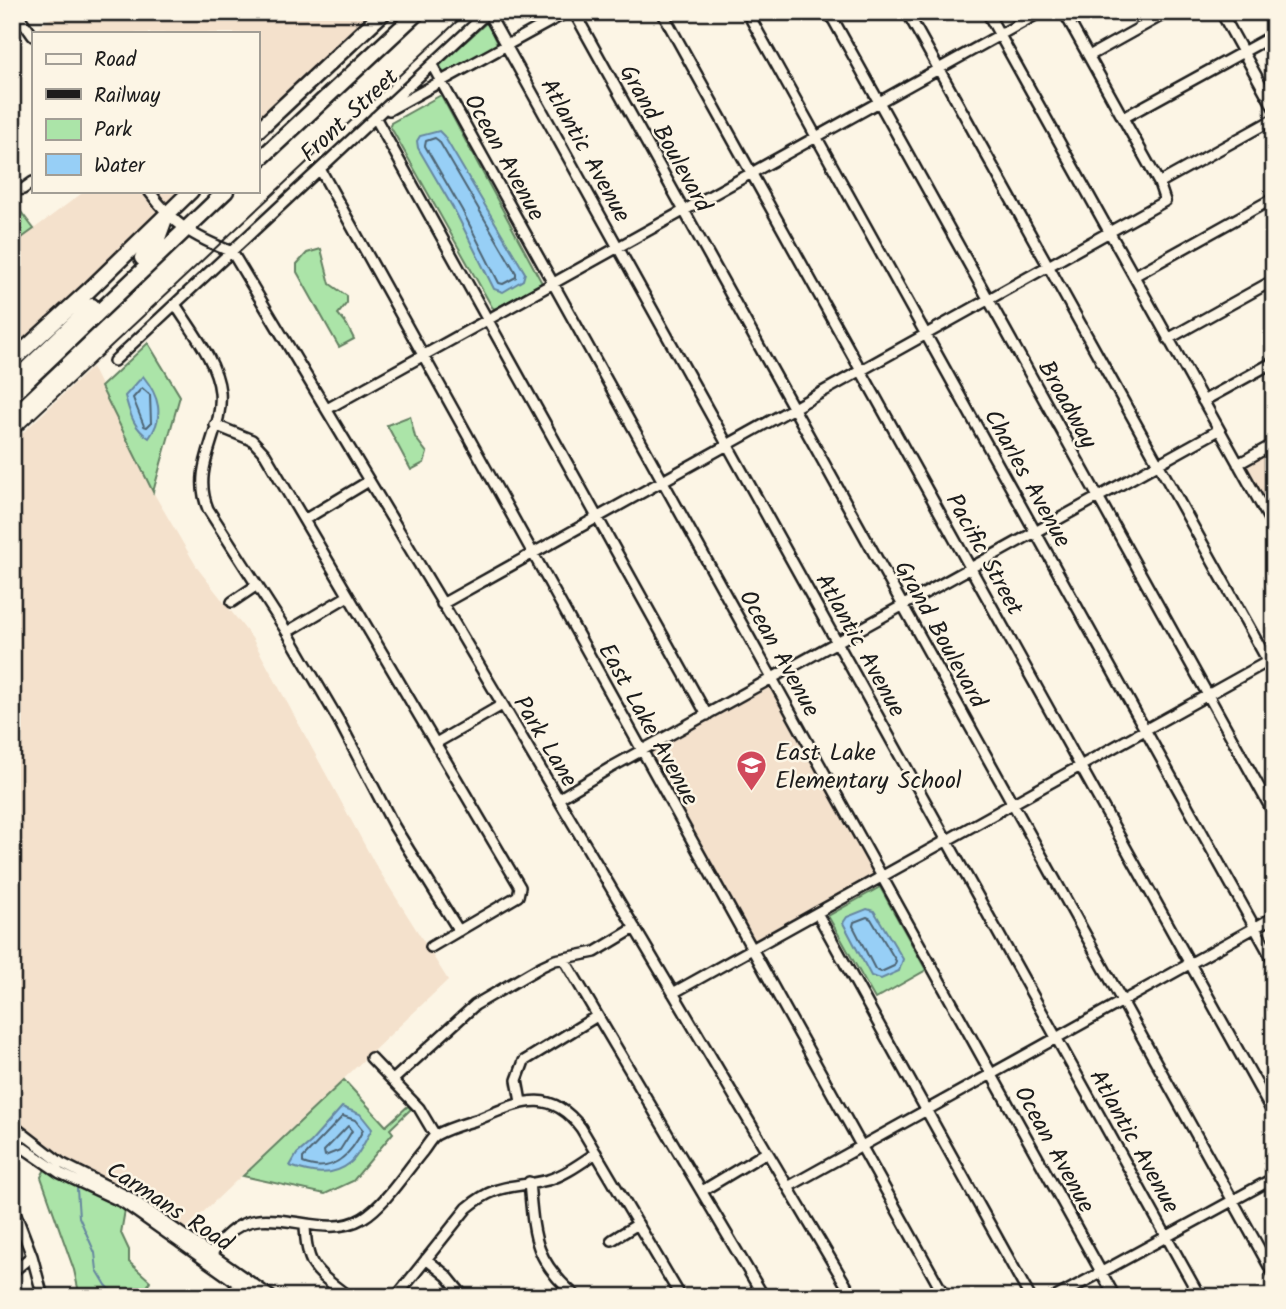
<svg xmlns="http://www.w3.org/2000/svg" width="1286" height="1309" font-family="Kalam,sans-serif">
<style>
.built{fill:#f4e1cc}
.green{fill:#abe4a8;stroke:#648062;stroke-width:2}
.water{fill:#97cff6;stroke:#66879f;stroke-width:2}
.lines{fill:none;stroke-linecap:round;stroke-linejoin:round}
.shore{stroke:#4d6473;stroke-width:2}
.stream{stroke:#66879f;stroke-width:2}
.minor-casing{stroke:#1c1c1c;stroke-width:14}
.highway-casing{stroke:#1c1c1c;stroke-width:19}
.minor{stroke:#fcf5e5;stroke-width:9}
.highway{stroke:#fcf5e5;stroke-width:14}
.rail{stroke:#1c1c1c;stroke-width:2}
.labels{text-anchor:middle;stroke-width:5;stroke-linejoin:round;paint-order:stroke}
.street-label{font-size:24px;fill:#1c1c1c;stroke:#fcf5e5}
.poi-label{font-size:24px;fill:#1c1c1c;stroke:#fcf5e5;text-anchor:start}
</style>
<rect width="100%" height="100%" fill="#fcf5e5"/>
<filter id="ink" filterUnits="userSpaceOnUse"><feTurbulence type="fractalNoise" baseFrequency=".0143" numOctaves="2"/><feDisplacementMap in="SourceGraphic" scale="14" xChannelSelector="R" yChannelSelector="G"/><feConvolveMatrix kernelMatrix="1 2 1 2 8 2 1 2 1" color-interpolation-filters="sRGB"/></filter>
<g filter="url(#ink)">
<path class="built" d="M59 12H377L257 123V33H36L34 31Z
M85 191H183L12 354V245Z
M92 367 153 492 198 569 252 638 375 864 448 980 178 1236 22 1141 12 1150V443Z
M1274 449V516L1245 464Z
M772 686 874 874 754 940 651 752Z"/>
<path class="green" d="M485 24H488L498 46 444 75 440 65Z
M441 95 542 283 495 309 492 307 390 126 391 123Z
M12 200 34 229 12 245Z
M321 249 330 284 347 296V303L338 314 347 325 354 339 339 347 297 272V264L307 253Z
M148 343 180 396 153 492 101 387Z
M410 416 415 437 427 453 424 463 411 470 387 425Z
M880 887 926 970 875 999 828 916Z
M344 1080 386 1126 408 1106 411 1109 390 1129 393 1133 353 1181 325 1194 243 1176Z
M45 1169 125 1210 121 1233 129 1250V1262L150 1281 143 1297H80L74 1270 41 1177Z"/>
<path class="water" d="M439 131 444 136 525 273 523 280 503 292 494 289 456 213 418 148 417 141 420 136Z
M143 376C159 396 165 416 149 438 133 428 130 413 125 396Z
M867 909 874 911 903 959 899 971 881 979 871 976 843 923 847 917Z
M342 1107 360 1114 372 1129C366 1139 359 1156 350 1163 332 1178 310 1173 290 1166L297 1154 311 1142Z"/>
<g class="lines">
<path class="shore" d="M435 138 439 141 516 273V277L503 284 499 283 462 210 425 146 426 141Z
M142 388 150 395 151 423 147 427 144 426 133 398Z
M867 917 871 919 896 961 894 966 881 972 875 969 853 926 854 922Z
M343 1116 355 1120 363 1130C351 1154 333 1175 303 1163V1158Z
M348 1126 352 1131 340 1150 325 1156 324 1151Z"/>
<path class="stream" d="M77 1189 79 1217 95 1253 97 1270 106 1285 117 1297"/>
<defs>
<path id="minor" d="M16 12 33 36
M574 12 1274 1275
M662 12 1274 1115
M747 12 1274 962
M829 12 1274 814
M907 12 1274 672
M987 12 1274 528
M1221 12 1274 108
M488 13 1200 1297
M1089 56 1168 12
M432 65 1115 1297
M389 110 567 12
M375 117 707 715
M1123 118 1274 35
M320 169 945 1297
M1159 183 1274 119
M12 191 23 189 33 182
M149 191C174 225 192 236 232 252L446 609 853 1297
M1134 276 1274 198
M175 304C191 330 217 361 220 392 224 433 190 466 208 509L287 632 339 721 394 826 459 931
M1168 339 1274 280
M114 361 488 12
M1203 401 1274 362
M327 409 1041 12
M215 425 252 440 265 454 520 887 518 896 431 947
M1238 464 1274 444
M304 520 369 481
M232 602 257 585
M442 604 1165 201 1159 183 1064 12
M287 632 348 596
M436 743 502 705
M558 799 610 768 1219 430
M817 913 1030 1297
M564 959 764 1297
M673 993 1274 658
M371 1058 419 1108 435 1135
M393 1080 475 1005 542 966 555 960 595 952 635 928
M521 1102 517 1080 524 1061 597 1016
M12 1125 61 1163 129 1197 272 1297
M12 1140 60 1173 124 1203 257 1297
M529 1182C534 1236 533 1260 577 1297
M788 1187 1274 917
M702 1191 767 1152
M12 1204 32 1256 43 1297
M305 1224C306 1268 316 1271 349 1297
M612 1240 638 1224
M426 1259 447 1276 464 1297
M206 1261C213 1253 218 1243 226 1236 265 1196 319 1244 363 1218 385 1205 406 1171 423 1151 427 1146 431 1138 436 1135 448 1128 464 1124 476 1120 517 1104 548 1084 581 1128L681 1297
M12 1272 32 1256
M229 1297 241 1281
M396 1297 467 1208C498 1182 512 1189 548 1180 565 1175 581 1163 596 1153
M1056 1297 1274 1178"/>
<path id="highway" d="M257 131 384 12
M257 162 418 12
M142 258 158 238 166 216
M12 361 87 292 191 191
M18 377 92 306
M12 395 226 191"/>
</defs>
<use href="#minor" class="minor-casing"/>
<use href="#highway" class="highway-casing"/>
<use href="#minor" class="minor"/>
<use href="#highway" class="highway"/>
<path class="rail" d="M12 439 467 12"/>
</g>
</g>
<defs>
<symbol id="school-pin" viewBox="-11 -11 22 30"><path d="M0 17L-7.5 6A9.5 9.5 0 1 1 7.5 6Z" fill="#d1495b" stroke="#fcf5e5"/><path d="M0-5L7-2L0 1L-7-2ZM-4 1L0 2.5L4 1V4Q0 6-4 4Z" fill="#fff"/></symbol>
</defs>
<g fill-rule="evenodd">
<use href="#school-pin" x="734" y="748" width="35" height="47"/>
</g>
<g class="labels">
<g class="street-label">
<text transform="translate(349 115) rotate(-43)" y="8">Front Street</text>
<text transform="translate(666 138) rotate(61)" y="8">Grand Boulevard</text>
<text transform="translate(586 150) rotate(61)" y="8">Atlantic Avenue</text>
<text transform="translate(505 157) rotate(61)" y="8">Ocean Avenue</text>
<text transform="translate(1068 404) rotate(61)" y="8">Broadway</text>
<text transform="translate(1028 478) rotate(61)" y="8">Charles Avenue</text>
<text transform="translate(985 554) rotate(61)" y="8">Pacific Street</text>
<text transform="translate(941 634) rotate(61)" y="8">Grand Boulevard</text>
<text transform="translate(861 645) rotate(61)" y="8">Atlantic Avenue</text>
<text transform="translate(780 653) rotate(61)" y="8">Ocean Avenue</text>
<text transform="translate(649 724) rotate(61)" y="8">East Lake Avenue</text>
<text transform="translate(546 741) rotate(59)" y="8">Park Lane</text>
<text transform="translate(1135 1141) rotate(61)" y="8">Atlantic Avenue</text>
<text transform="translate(1055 1149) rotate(61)" y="8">Ocean Avenue</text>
<text transform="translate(170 1206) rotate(33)" y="8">Carmans Road</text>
</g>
<g class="poi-label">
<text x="775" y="760">East Lake<tspan x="775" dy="28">Elementary School</tspan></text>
</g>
</g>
<rect width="1286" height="1309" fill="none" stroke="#fcf5e5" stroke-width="42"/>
<rect x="21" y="21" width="1244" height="1267" fill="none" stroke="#1c1c1c" stroke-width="2.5" filter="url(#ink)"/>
<rect x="32" y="32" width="228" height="161" fill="#fcf5e5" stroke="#a29e95" stroke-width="2"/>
<rect x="46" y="54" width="35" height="10" fill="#fcf5e5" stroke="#a29e95" stroke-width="2"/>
<text x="94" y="66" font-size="21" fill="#1c1c1c">Road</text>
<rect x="46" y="89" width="35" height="10" fill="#1c1c1c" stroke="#a29e95" stroke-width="2"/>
<text x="94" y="102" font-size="21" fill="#1c1c1c">Railway</text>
<rect x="46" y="119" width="35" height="21" fill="#abe4a8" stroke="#a29e95" stroke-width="2"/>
<text x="94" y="136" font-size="21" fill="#1c1c1c">Park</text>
<rect x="46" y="154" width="35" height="21" fill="#97cff6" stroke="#a29e95" stroke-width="2"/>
<text x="94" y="172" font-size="21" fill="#1c1c1c">Water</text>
</svg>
